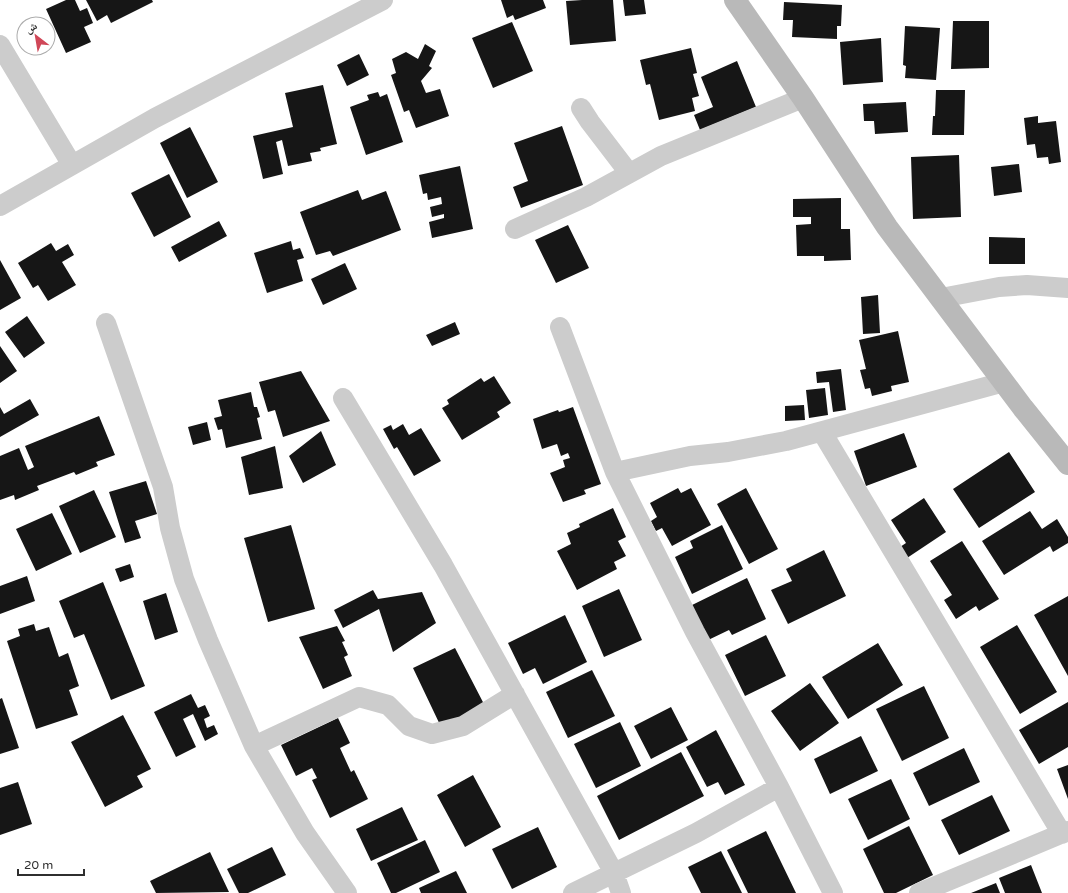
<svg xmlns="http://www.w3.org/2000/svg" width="1068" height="893" font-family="'Varela Round','Noto Naskh Arabic',sans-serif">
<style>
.building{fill:#161616}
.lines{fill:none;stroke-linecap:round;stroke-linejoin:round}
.street{stroke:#ccc;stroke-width:20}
.secondary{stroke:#b9b9b9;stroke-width:22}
</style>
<rect width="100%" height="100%" fill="#fff"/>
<path class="building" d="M66 0H75L80 11 87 8 93 23 84 27 91 42 66 53 46 9Z
M86 0H152L153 2 111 23 107 15 97 21Z
M501 0H543L546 8 515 20 513 15 507 18Z
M582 0H613L616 41 570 45 566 1Z
M623 0H644L646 14 625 16Z
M784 2 842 5 841 26H837V39L792 37 793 20H783Z
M953 21H989V68L951 69Z
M512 22 533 71 493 88 472 38Z
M905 26 940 28 936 80 905 78 906 66 903 65Z
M881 38 883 82 843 85 840 42Z
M425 44 436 51 429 66 432 68 421 81 426 93 440 89 449 116 416 128 409 110 404 112 391 75 396 73 392 59 406 52 418 59Z
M691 48 697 73 693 74 699 96 692 98 695 111 659 120 650 84 646 85 640 60Z
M359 54 369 75 347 86 337 65Z
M737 61 756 107 700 130 694 115 713 107 701 77Z
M323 85 337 144 320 148 321 151 310 153 312 161 288 166 282 140 276 142 283 174 263 179 253 136 293 127 285 93Z
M936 90H965L964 135H932L933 116H935Z
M378 92 380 97 387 94 403 142 366 155 350 107 369 100 367 95Z
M906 102 908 132 875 134 874 121H864L863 104Z
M1038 116V123L1056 121 1061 162 1049 164 1048 157 1037 158 1035 144 1027 145 1024 118Z
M562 126 583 185 521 208 513 187 528 181 514 143Z
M190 127 218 182 187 198 160 143Z
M959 155 961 217 913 219 911 157Z
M1019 164 1022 192 994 196 991 167Z
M460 166 473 229 432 238 429 222 444 218V214L432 217 430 207 442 204 441 197 428 200 427 193 423 194 419 175Z
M169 174 191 217 154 237 131 193Z
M358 190 362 200 386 191 401 230 333 256 330 251 316 255 300 212Z
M841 198V229H850L851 260 824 261V256H797L796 225 811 224V217H793V199Z
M219 221 227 236 179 262 171 247Z
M568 225 589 268 556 283 535 240Z
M989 237 1025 238V264H989Z
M291 241 293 250 300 248 304 258 297 260 303 281 267 293 254 253Z
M51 243 56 251 68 244 74 255 62 262 76 285 48 301 38 285 33 288 18 263Z
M0 260 21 298 0 310Z
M345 263 357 289 323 305 311 279Z
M878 295 880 333 863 334 861 297Z
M27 316 45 343 24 358 5 332Z
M455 322 460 334 432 346 426 335Z
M898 331 909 382 891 386 892 391 872 396 870 388 865 389 860 370 866 369 859 340Z
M0 346 17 371 0 383Z
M841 369 846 410 833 412 829 382 817 383 816 372Z
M301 371 330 421 283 437 275 410 268 412 259 382Z
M494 376 511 403 497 412 500 417 462 440 442 408 449 404 447 400 481 378 484 382Z
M825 388 828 415 809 418 806 390Z
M251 392 254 407H257L260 417 257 418 262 439 226 448 222 429 218 430 214 418 222 416 218 400Z
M30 399 39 415 0 437V407L4 414Z
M804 405 805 420 785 421V406Z
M573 407 601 484 584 490 586 494 563 502 550 473 565 467 563 460 570 458 568 453 561 456 557 444 542 449 533 419 558 410 559 412Z
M99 416 115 455 96 462 98 466 76 475 74 472 37 486 39 490 15 500 14 495 0 500V456L19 448 28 470 34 467 25 446Z
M207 422 211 440 193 445 188 427Z
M403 424 409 435 421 428 441 461 414 476 397 447 394 449 383 429 391 425 393 430Z
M321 431 336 465 303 483 289 456Z
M904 433 917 467 866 486 854 451Z
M275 446 283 488 249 495 241 457Z
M1009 452 1035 492 979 528 953 489Z
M146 481 157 514 135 521 141 538 125 543 109 492Z
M678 488 681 493 691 488 711 525 672 546 662 528 656 531 651 521 657 517 650 503Z
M746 488 778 549 749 564 717 504Z
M94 490 116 537 80 553 59 506Z
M924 498 946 532 907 558 900 547 906 543 891 520Z
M613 508 626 537 618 541 626 556 614 562 617 569 577 590 557 551 571 544 567 533 580 527 579 524Z
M1030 511 1042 529 1057 519 1068 537V543L1053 552 1050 546 1004 575 982 541Z
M52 513 72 554 36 571 16 529Z
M291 525 315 609 268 622 244 538Z
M722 525 743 569 692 594 675 557 693 548 690 541Z
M962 541 999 599 979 611 976 606 956 619 944 600 952 595 930 561Z
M824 550 846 596 788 624 771 590 792 581 786 569Z
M130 564 134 577 120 582 115 569Z
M27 576 35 601 0 614V586Z
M747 578 766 619 732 635 729 630 704 642 688 607Z
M103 582 145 686 111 700 84 634 74 638 59 601Z
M619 589 642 640 604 657 582 606Z
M373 590 378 599 422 592 436 623 393 652 379 609 343 628 334 610Z
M166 593 178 632 155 640 143 601Z
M1068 596V676L1034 615Z
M565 615 587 662 543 684 535 668 523 674 508 643Z
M34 624 36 631 49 627 59 657 68 653 79 686 69 690 78 715 36 729 7 641 20 636 18 629Z
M1017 625 1057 692 1020 714 980 647Z
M337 626 345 641 342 642 348 655 344 657 352 676 323 689 299 637Z
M766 635 786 676 745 696 725 655Z
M878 643 903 685 848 719 822 677Z
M455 648 486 708 442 729 413 668Z
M592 670 615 716 568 738 546 692Z
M810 683 839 723 800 751 771 711Z
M924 686 949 738 902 761 876 709Z
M191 694 198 708 205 705 210 716 204 719 207 728 214 725 218 734 205 741 193 714 183 719 196 747 176 757 154 712Z
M2 698 19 748 0 754V699Z
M1068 702V747L1039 764 1019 730Z
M671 707 688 740 651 759 634 726Z
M123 715 151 769 137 776 143 787 105 807 71 742Z
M338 718 350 743 340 748 351 772 354 770 368 799 330 818 312 780 317 778 312 768 296 776 281 745Z
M620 722 641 766 596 788 574 744Z
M716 730 745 785 725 795 718 782 707 787 686 747Z
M861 736 878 771 830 794 814 759Z
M964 748 980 782 929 806 913 773Z
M681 752 704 796 619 840 597 796Z
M1068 765V799L1057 769Z
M473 775 501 827 465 847 437 795Z
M891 779 910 819 868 840 848 799Z
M18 782 32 824 0 835V788Z
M992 795 1010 831 959 855 941 820Z
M402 807 418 840 371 861 356 829Z
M909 826 933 875 896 893H884L863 849Z
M538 827 557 867 512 889 492 849Z
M766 831 796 893H748L727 850Z
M425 840 440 872 396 893H391L377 863Z
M272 847 286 875 248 893H239L227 869Z
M721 851 742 893H701L688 867Z
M210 852 229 892 156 893 150 881Z
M1031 865 1042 893H1005L999 878Z
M456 871 467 893H421L419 888Z
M996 883 1000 893H971Z"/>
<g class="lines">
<path class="street" d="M0 45 72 165
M581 108 590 122 629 173
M0 206 155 118 383 0
M515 229 586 197 661 156 803 98
M941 298 999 287 1027 285 1068 288
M106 323 163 487 170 528 184 579 208 640 254 746 305 833 347 893
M560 327 615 472 695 632 779 787 833 893
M343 398 443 565 614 873 621 893
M822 432 1062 834
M615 472 690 456 728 452 786 441 1004 382
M254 746 359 697 388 705 409 726 432 734 463 726 515 694
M573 893 696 833 779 787
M919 893 1068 831"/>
<path class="secondary" d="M735 0 803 98 887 227 1023 408 1068 464"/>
</g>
<g transform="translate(36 36) rotate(329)"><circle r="19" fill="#ffffff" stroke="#acacac"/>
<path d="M0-3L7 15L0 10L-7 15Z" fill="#d04758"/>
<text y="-6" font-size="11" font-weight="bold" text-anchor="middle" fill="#2f2f2f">ش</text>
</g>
<path d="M18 869v6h66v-6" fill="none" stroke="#2f2f2f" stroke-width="2"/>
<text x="24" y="869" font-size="12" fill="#2f2f2f" stroke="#ffffff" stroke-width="3" paint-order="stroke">20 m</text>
</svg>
